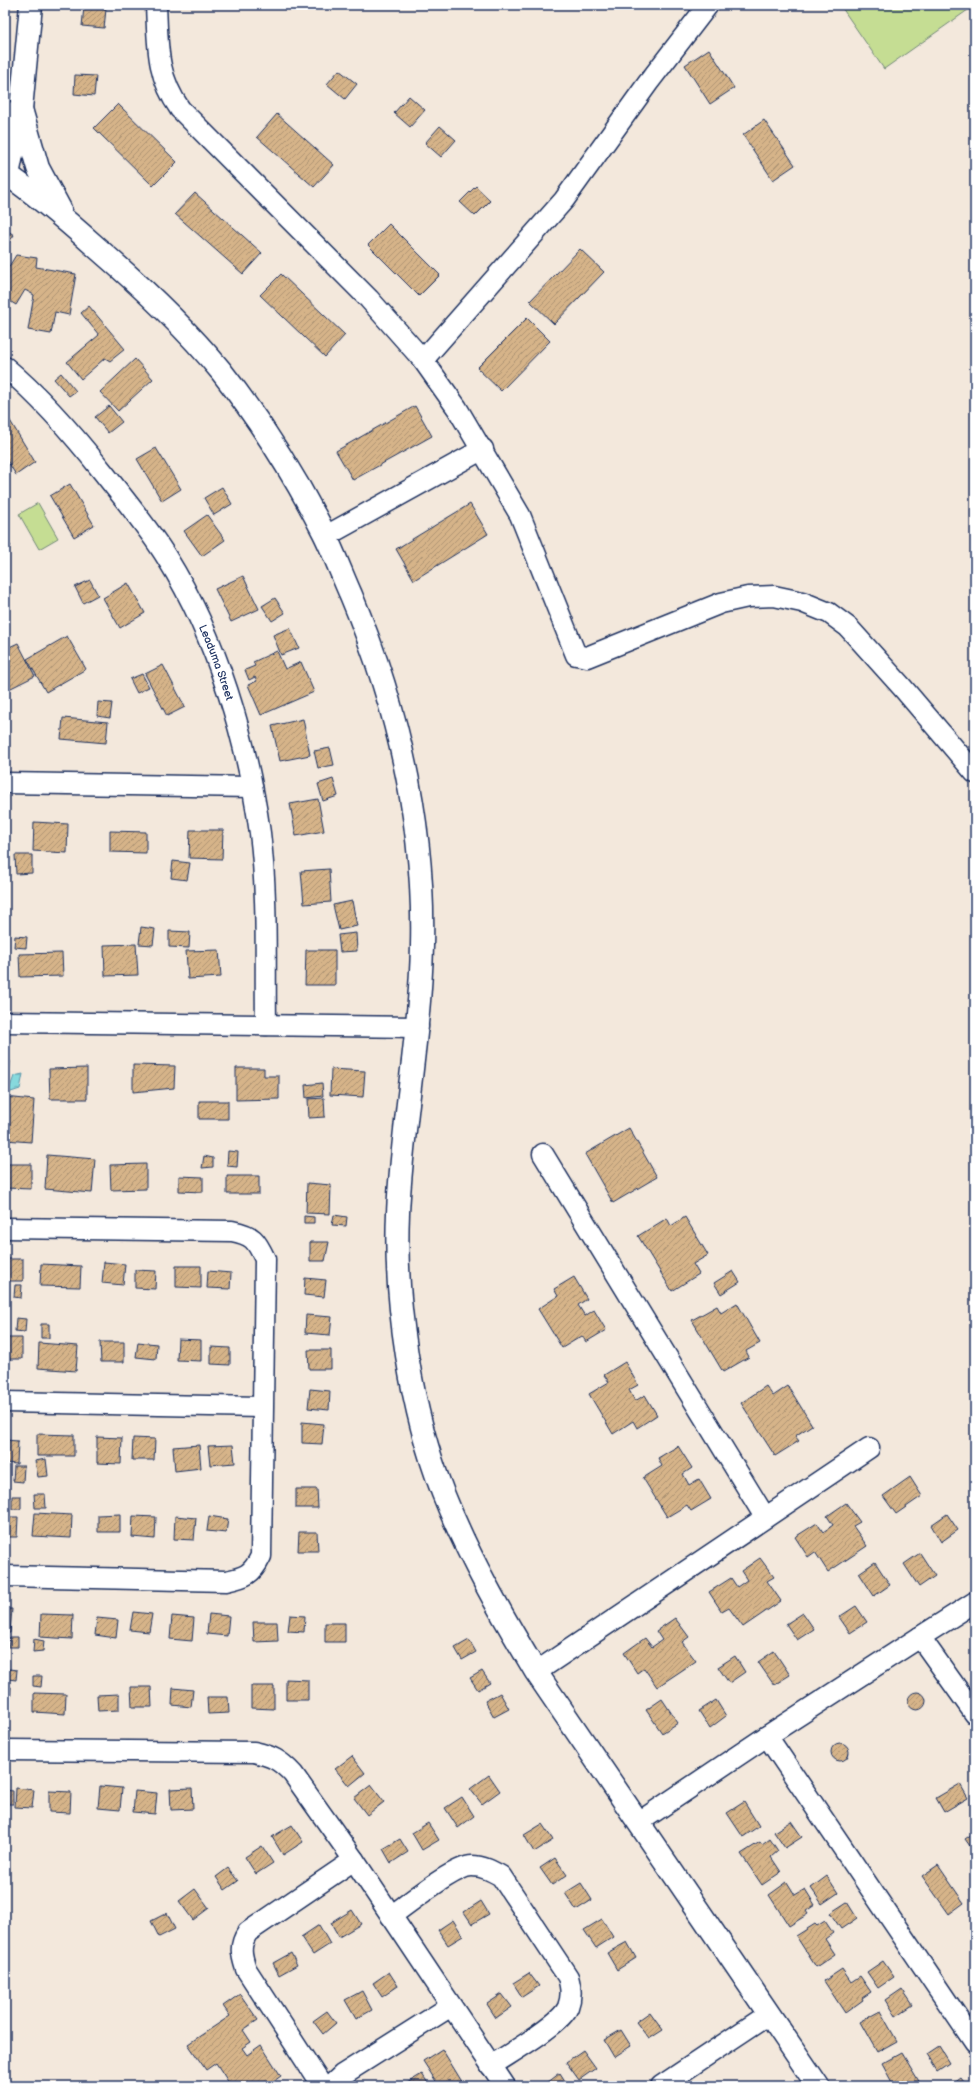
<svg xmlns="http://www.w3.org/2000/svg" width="980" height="2091" font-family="'Balsamiq Sans',sans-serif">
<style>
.grass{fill:#c5dd93;stroke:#708678}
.water{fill:url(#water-ripples);stroke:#5c95aa}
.building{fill:url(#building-hatch);stroke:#1b2f5e}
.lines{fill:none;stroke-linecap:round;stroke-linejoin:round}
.minor-casing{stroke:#1b2f5e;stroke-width:23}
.tertiary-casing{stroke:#1b2f5e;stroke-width:25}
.secondary-casing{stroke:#1b2f5e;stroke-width:25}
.minor{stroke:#fff;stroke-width:20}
.tertiary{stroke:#fff;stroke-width:22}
.secondary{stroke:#fff;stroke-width:22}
.labels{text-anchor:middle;stroke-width:3;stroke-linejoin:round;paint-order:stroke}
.street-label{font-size:11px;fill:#1b2f5e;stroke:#fff}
</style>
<defs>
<pattern id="water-ripples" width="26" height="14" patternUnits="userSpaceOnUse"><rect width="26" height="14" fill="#87d9dd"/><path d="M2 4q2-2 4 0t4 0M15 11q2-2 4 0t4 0" fill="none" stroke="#74bbc0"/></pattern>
<pattern id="building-hatch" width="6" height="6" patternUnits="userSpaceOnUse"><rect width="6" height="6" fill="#d6b489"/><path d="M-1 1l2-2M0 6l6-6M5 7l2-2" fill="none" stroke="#ad9373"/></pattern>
</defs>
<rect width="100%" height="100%" fill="#f3e8dc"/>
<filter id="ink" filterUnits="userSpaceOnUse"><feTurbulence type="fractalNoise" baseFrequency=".025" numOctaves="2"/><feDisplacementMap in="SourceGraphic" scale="8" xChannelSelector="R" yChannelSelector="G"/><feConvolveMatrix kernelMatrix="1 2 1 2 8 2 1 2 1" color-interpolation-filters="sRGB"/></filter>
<g filter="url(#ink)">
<path class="grass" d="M840 5H975L884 69Z
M38 503 58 538 39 549 19 514Z"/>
<path class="water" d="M23 1074 20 1089 8 1093 14 1076Z"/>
<path class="building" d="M84 7 106 9 104 28 82 26Z
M709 49 734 88 710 104 685 65Z
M339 70 357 84 345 99 327 84Z
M75 75 96 76 94 96 74 94Z
M409 96 425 110 410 127 394 113Z
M118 104 177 162 153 186 94 128Z
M277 114 334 165 314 187 257 137Z
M764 120 795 165 773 180 743 135Z
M440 126 456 140 441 157 425 143Z
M476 186 490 201 475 216 460 202Z
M195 193 262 253 243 274 175 214Z
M389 224 440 275 419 296 368 245Z
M5 229 14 235 5 248Z
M580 249 604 272 554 324 530 301Z
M16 255 37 258 36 267 76 274 69 315 55 312 51 334 28 330 34 295 25 290 16 305 5 298V273Z
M281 274 345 335 325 357 260 295Z
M89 306 125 349 110 361 105 358 81 379 67 362 99 335 81 313Z
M527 318 550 341 501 391 477 368Z
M135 359 153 379 118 411 100 392Z
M61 373 76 391 69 396 54 379Z
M109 406 122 422 108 433 95 417Z
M415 406 432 436 353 480 336 451Z
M9 419 35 462 16 475 5 457V422Z
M156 448 181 489 162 501 137 459Z
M70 484 94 525 74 537 50 496Z
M222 487 232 504 214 515 204 498Z
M470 504 488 534 414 580 396 549Z
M207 515 225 540 202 556 184 531Z
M5 539 11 546 5 551Z
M243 576 259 609 231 622 215 589Z
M90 580 98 595 83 603 75 587Z
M128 583 145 613 120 628 103 598Z
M275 598 285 613 272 621 262 606Z
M290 628 299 648 281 655 273 635Z
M67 636 86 669 46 692 27 659Z
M18 643 35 676 7 690 5 685V649Z
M277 651 285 669 301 662 314 692 261 715 248 685 257 681 255 677 249 680 245 670 255 666 253 662Z
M163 665 185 707 167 716 145 674Z
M142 674 149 687 137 693 130 679Z
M98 702 112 703 110 718 97 716Z
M63 718 108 722 106 743 61 739Z
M303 719 310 755 280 761 272 726Z
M330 748 334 765 318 768 314 751Z
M333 779 338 796 323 801 318 784Z
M318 799 324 831 296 836 290 804Z
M34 822 68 824 67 853 33 851Z
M190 830H223L222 859 189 858Z
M110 831 146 832V853L110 852Z
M15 855H32V873L16 874Z
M173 861 190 863 187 880 171 878Z
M329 869 331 902 304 904 301 871Z
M352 901 357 926 339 930 333 905Z
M141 927 155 929 153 945 139 944Z
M169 931 190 932 189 948 169 947Z
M356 933 357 951 340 952 338 935Z
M15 936 27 937 26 948 14 947Z
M136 944 138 975 105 976 104 945Z
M219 950 221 977 188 979 186 951Z
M306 950H335V985H305Z
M62 953 63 976 20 977 19 954Z
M5 1061H10L8 1093H5Z
M133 1065 175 1066 174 1088 133 1092Z
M87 1068V1099H50L49 1069Z
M236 1068H264V1076H279V1099L236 1100Z
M331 1069 365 1071 363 1097 330 1095Z
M322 1083 323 1096 306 1098 305 1085Z
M5 1097 34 1100 31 1142 5 1140Z
M324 1098 325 1117 309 1118 308 1099Z
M199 1101H228V1119H199Z
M629 1128 657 1177 613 1203 585 1154Z
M228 1151 238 1152 237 1167 227 1166Z
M47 1155 95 1159 92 1193 45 1189Z
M204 1156 213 1158V1167L202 1168Z
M5 1164H31V1189L5 1188Z
M146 1164V1189L111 1190 110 1165Z
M179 1176 203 1177V1192L179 1191Z
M227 1176H259V1194H227Z
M307 1183 331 1185 330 1214 306 1213Z
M334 1215 347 1217 346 1226 332 1225Z
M304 1216 314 1217V1223H304Z
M685 1217 708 1255 693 1264 699 1274 672 1291 638 1236 667 1218 671 1226Z
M310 1242H329L325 1261H310Z
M5 1259H23V1281H5Z
M104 1262 125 1264 123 1285 102 1283Z
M41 1264 81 1266 80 1287 40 1286Z
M176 1266H201V1288L176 1287Z
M135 1270 156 1271 155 1289 135 1288Z
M208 1271 231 1273 230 1289 207 1288Z
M733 1271 740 1282 721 1294 714 1283Z
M574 1277 587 1299 578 1305 585 1316 594 1310 606 1330 586 1342 582 1336 562 1348 538 1309 558 1296 554 1289Z
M305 1278 326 1280 324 1297 304 1295Z
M15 1285H22L21 1298 14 1297Z
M737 1303 760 1343 746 1351 749 1357 723 1372 692 1320 717 1306 721 1313Z
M306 1315 332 1317 330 1335 305 1333Z
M16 1318 26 1319 25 1332 15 1331Z
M41 1324H49V1338H41Z
M5 1338H22V1359H5Z
M178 1339 201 1340V1361L177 1360Z
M100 1342H124V1362H101Z
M138 1342 157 1344 156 1359 136 1357Z
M39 1343 78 1346 76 1371 38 1368Z
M211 1347 230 1348V1365L211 1364Z
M308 1350H331V1369H309Z
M625 1362 638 1385 629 1390 635 1401 645 1395 657 1415 637 1428 633 1421 613 1434 589 1394 609 1382 604 1375Z
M766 1386 773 1396 788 1386 812 1425 795 1436 799 1441 775 1456 741 1403Z
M310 1389 330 1391 329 1410 308 1408Z
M302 1422 324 1424 322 1444 302 1443Z
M37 1434 74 1435V1456H37Z
M97 1437 122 1438 121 1464 97 1463Z
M133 1438 155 1439 154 1460H132Z
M5 1440 18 1441 17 1464 5 1463Z
M199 1445 201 1468 175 1471 173 1447Z
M233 1445 235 1463 210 1465 208 1446Z
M678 1446 692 1468 683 1474 689 1485 699 1479 711 1499 691 1511 687 1505 667 1517 643 1478 662 1466 658 1458Z
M46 1459 48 1476 38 1477 35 1461Z
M14 1466H24L23 1482 13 1481Z
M910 1477 922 1496 896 1514 883 1496Z
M296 1489H317L318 1508H296Z
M34 1494H45L46 1508H35Z
M12 1496H21V1509H12Z
M846 1503 860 1522 853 1526 867 1546 828 1572 815 1552 808 1557 795 1537 817 1523 823 1532 833 1525 827 1516Z
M35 1513 72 1515 71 1538 33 1536Z
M120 1514V1532H98V1515Z
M947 1514 958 1530 941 1542 931 1525Z
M133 1516 156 1517 155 1539 132 1537Z
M175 1516 196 1518 194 1540 174 1539Z
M209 1516 228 1519 226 1533 207 1531Z
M5 1517H18L17 1537H5Z
M299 1532H317L318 1551H298Z
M920 1553 935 1576 919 1587 904 1564Z
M760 1558 774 1577 767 1581 781 1601 743 1627 729 1608 722 1612 709 1592 731 1578 737 1587 747 1580 741 1571Z
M875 1562 890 1585 874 1596 859 1573Z
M856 1606 867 1622 850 1633 839 1617Z
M5 1609H12L10 1633H5Z
M133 1612 152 1614 149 1632 130 1630Z
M803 1613 814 1629 797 1640 786 1624Z
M41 1614 73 1615 72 1639 40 1637Z
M209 1614 229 1616 227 1636 207 1634Z
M290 1615 305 1616 304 1632 288 1631Z
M172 1616 194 1618 192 1641 170 1639Z
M97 1618 118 1620 116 1638 95 1635Z
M675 1618 689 1637 682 1642 696 1661 657 1687 644 1668 637 1673 624 1653 645 1638 652 1647 662 1640 656 1631Z
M253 1622H277L278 1641 254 1642Z
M325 1623H345V1642H325Z
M10 1637H18V1647H8Z
M34 1639 44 1641 43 1651 33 1652Z
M469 1640 476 1652 462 1660 455 1648Z
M774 1651 790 1675 774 1685 758 1662Z
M735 1656 745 1672 729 1683 718 1667Z
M9 1669 17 1670 16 1680 8 1679Z
M482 1671 490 1683 478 1690 470 1678Z
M33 1676H42L41 1687 33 1686Z
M286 1679 308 1680V1700H286Z
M251 1686H274V1709L251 1708Z
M5 1687H11L10 1711H5Z
M131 1687H151L152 1707H132Z
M173 1688 193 1690 191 1707 172 1705Z
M908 1701a9 9 0 1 1 18 0a9 9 0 1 1-18 0Z
M34 1693 66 1694 65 1714 34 1712Z
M500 1693 509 1709 494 1717 485 1701Z
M119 1694V1710L98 1711 97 1695Z
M207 1697H228L229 1713 208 1714Z
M662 1699 678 1723 662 1733 646 1710Z
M716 1700 726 1716 710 1728 699 1711Z
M831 1752a9 9 0 1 1 18 0a9 9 0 1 1-18 0Z
M352 1756 365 1773 349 1786 335 1769Z
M489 1775 500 1791 482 1804 470 1789Z
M960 1784 968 1798 944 1812 936 1798Z
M371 1785 384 1802 367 1815 354 1798Z
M100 1786 122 1788 120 1810 98 1808Z
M16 1788 34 1790 32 1808 15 1807Z
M192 1788 193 1809 171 1810 170 1789Z
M5 1790 13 1791V1804H5Z
M49 1791 71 1792 70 1813 49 1812Z
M135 1791 157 1793 155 1814 133 1812Z
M462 1797 474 1816 458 1828 445 1808Z
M744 1802 759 1826 743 1837 727 1813Z
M791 1821 802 1837 785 1848 774 1832Z
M428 1823 439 1840 422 1850 412 1833Z
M542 1824 553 1840 534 1852 524 1835Z
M292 1825 303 1842 283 1855 272 1837Z
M975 1832V1853L965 1839Z
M400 1839 408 1852 391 1863 383 1849Z
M770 1839 778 1851 771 1857 781 1872 762 1885 741 1854 760 1842 762 1845Z
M262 1846 273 1863 256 1874 245 1857Z
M555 1858 567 1875 552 1885 540 1868Z
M938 1865 964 1903 949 1914 922 1876Z
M228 1868 238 1881 225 1890 216 1877Z
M827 1876 838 1893 822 1904 811 1888Z
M787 1882 795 1895 805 1889 815 1905 806 1911 808 1914 789 1926 769 1895Z
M581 1883 592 1900 576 1910 565 1893Z
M195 1889 209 1908 193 1920 179 1901Z
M481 1901 489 1914 472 1924 464 1912Z
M847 1902 857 1918 841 1929 830 1913Z
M352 1910 361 1924 339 1937 331 1923Z
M167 1913 175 1929 159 1937 151 1921Z
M602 1919 613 1937 596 1948 584 1930Z
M453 1920 463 1936 448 1945 438 1930Z
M825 1921 833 1933 825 1939 835 1954 816 1967 796 1936 815 1924 817 1926Z
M319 1925 330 1944 313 1955 301 1937Z
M975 1928V1942L969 1932Z
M627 1942 636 1958 617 1970 607 1953Z
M291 1953 297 1965 279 1975 273 1963Z
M883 1961 894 1977 878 1988 867 1972Z
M842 1969 851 1982 860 1976 871 1992 862 1998 863 2000 845 2013 824 1981Z
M389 1972 398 1986 382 1997 373 1983Z
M529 1973 539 1986 522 1997 513 1983Z
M902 1989 913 2005 896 2016 886 2000Z
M362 1991 372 2010 356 2019 345 2000Z
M240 1994 258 2020 243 2030 251 2042 242 2048 247 2055 261 2045 281 2076 267 2086H231L216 2063 206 2070 188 2044 230 2016 223 2006Z
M502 1994 512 2007 496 2018 487 2004Z
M327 2011 336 2023 323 2034 313 2021Z
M880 2011 897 2041 877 2052 860 2022Z
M650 2012 663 2030 649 2039 636 2022Z
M621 2030 631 2046 614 2057 604 2040Z
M939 2047 949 2063 937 2071 927 2055Z
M442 2049 464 2085 462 2086H439L423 2061Z
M583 2050 596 2068 579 2080 566 2062Z
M902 2053 920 2083 915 2086H894L882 2064Z
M560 2073 567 2084 564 2086H543Z
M422 2074 430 2086H402Z
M961 2078 967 2086H950Z"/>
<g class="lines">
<defs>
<g id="minor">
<path d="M156 5C158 45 156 75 180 109L369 299 423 360 457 408 520 515 576 655 587 657 721 603 748 597 774 596 802 602 829 613 848 627 902 687 975 773"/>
<path d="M423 360 564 200 648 83 708 5"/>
<path id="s1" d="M5 367C42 398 73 434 103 472 125 500 148 527 167 558 217 638 247 740 260 833 268 896 265 961 266 1025"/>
<path d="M326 536 483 449"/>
<path d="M5 783 252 787"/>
<path d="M5 1022 418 1027"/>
<path d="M543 1154 765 1517"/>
<path d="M5 1228 232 1231C253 1235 256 1240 265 1259L261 1556C252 1575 245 1577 226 1581L5 1576"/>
<path d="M5 1402 262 1407"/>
<path d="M920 1637 975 1602"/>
<path d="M536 1672 869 1448"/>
<path d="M767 1736 975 2043"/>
<path d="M5 1750 254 1752C272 1756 280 1760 293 1774L354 1860 505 2086"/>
<path d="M639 1822 767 1736 920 1637 975 1714"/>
<path d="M391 1916C408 1904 454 1866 472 1866 483 1866 492 1871 501 1876L568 1977C571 1988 572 1996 568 2007 561 2025 508 2054 491 2066"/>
<path d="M322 2086 246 1969C241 1954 239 1945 248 1932L354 1860"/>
<path d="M330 2086 342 2075 451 2006"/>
<path d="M661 2086 769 2014"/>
</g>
<path id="tertiary" d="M8 175 21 109 31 5"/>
<path id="secondary" d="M5 118 21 109 38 168 60 209
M5 173C37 195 67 221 96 247 140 285 184 326 221 371 261 422 295 476 324 533 334 553 342 575 351 595 398 707 425 824 422 946 420 1036 402 1124 398 1213 394 1301 411 1411 443 1493 468 1556 501 1614 536 1672L818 2086"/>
</defs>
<use href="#minor" class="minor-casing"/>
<use href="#tertiary" class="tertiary-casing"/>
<use href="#secondary" class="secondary-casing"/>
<use href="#minor" class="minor"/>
<use href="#tertiary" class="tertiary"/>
<use href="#secondary" class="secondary"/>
</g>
</g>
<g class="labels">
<g class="street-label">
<text dy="4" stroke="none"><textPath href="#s1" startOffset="367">Leaduma Street</textPath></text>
</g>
</g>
<rect width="980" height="2091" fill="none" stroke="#fff" stroke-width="20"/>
<rect x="10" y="10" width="960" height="2071" fill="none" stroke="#1b2f5e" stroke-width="1.5" filter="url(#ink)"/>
</svg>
